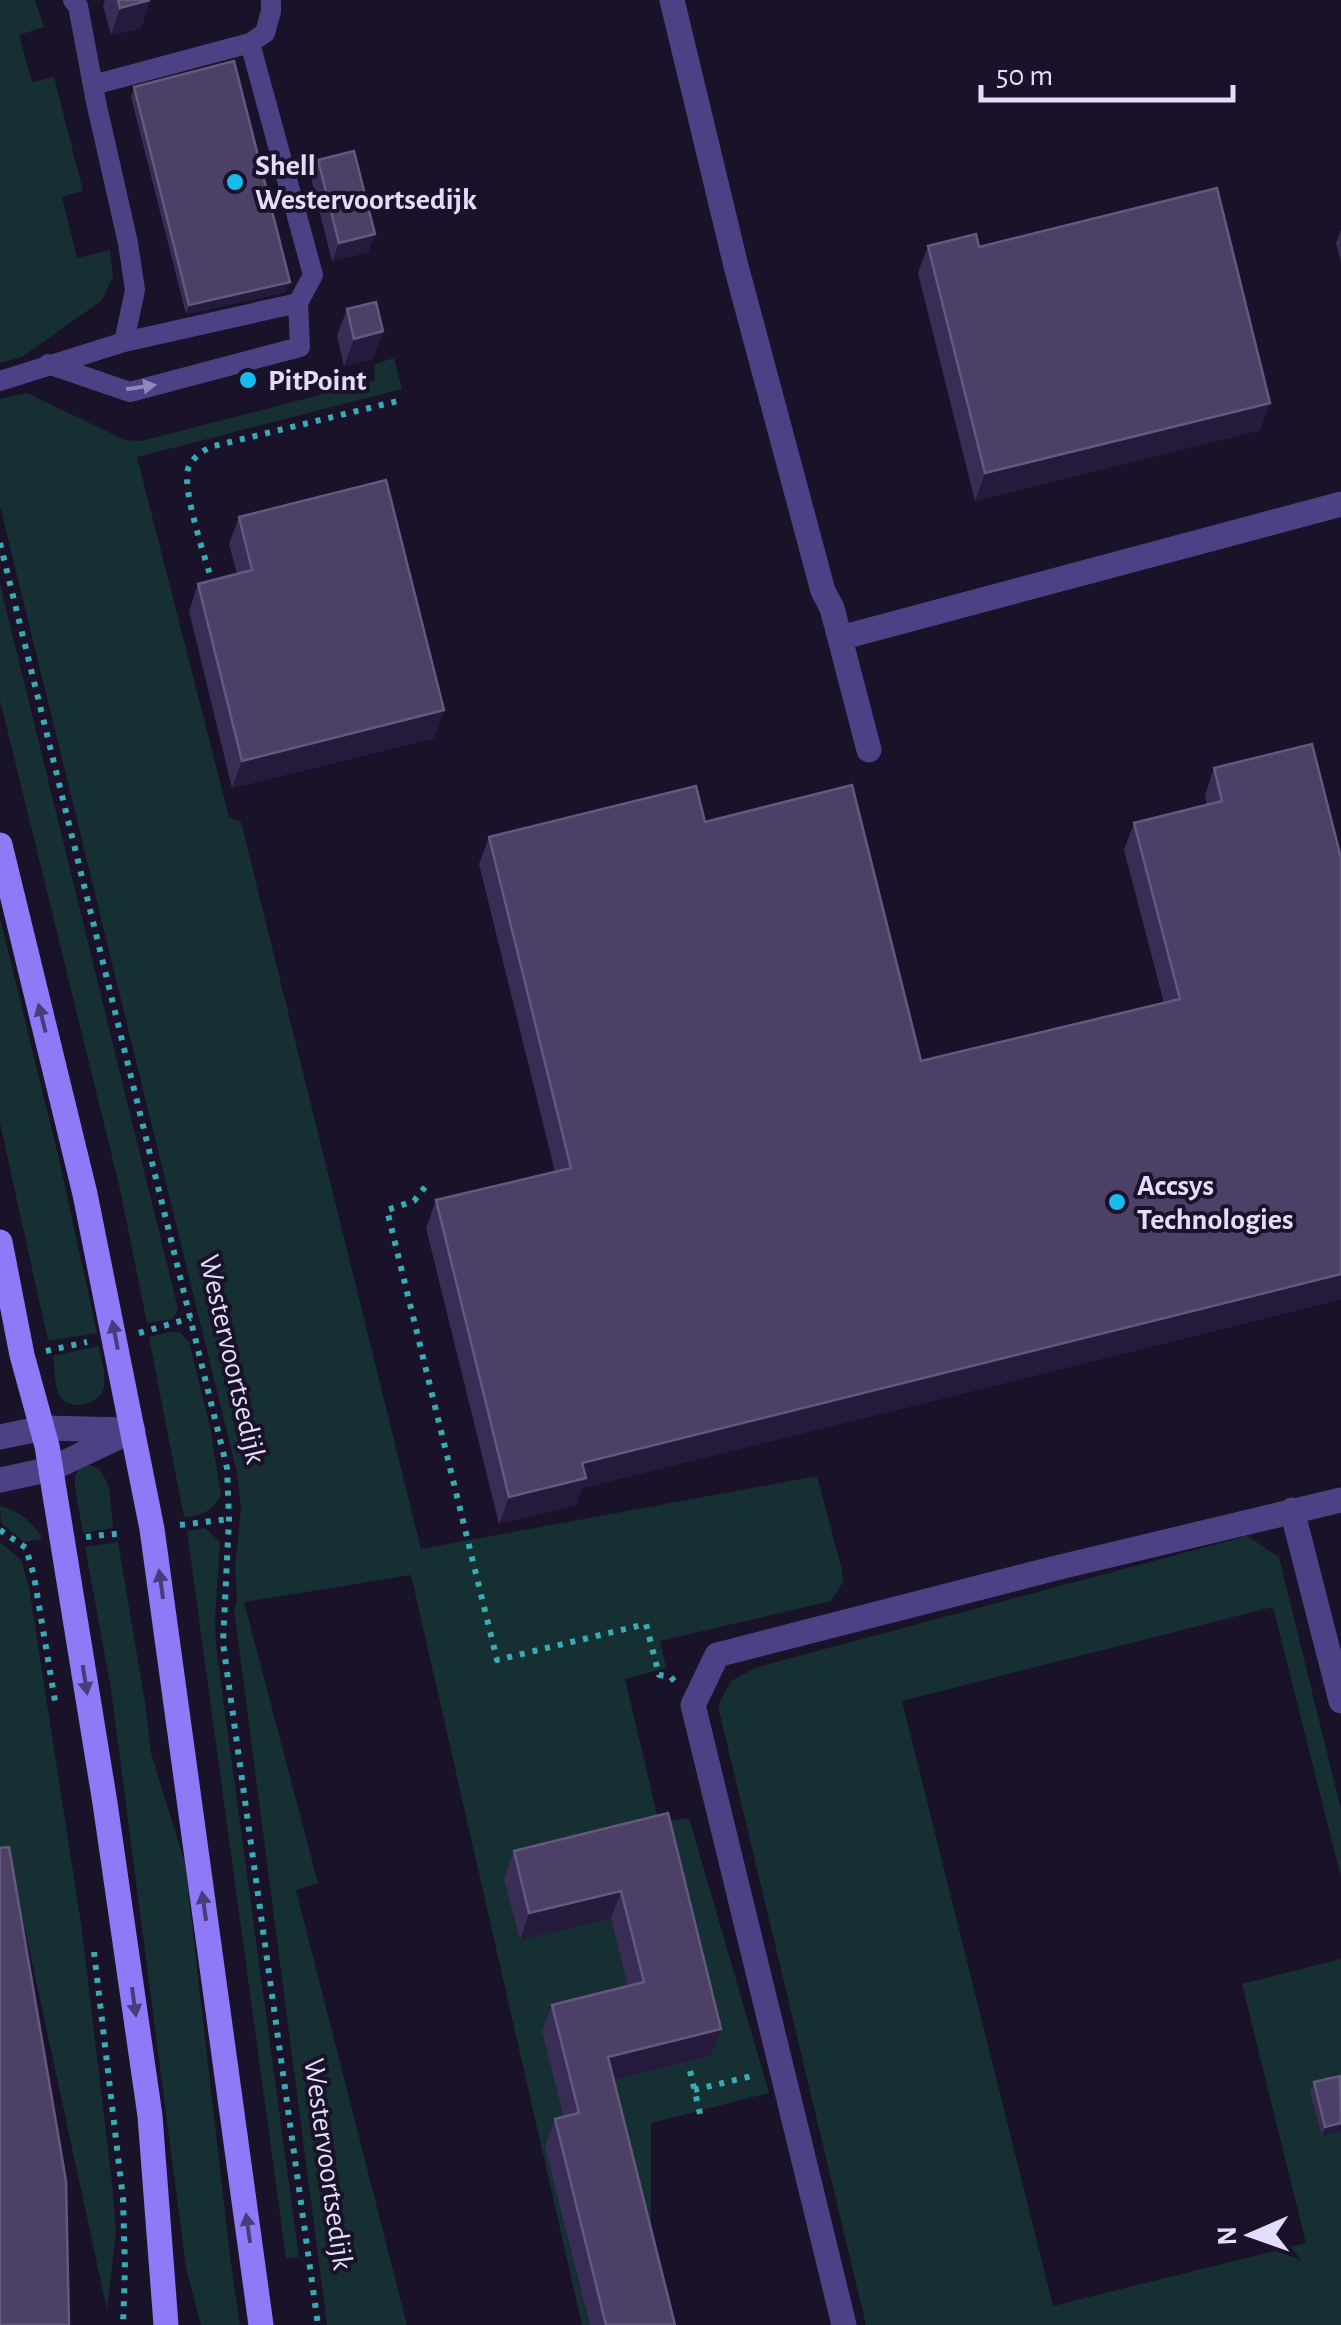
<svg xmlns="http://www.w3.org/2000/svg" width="1341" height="2325" font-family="'Alegreya Sans',sans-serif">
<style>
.green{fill:#162f32}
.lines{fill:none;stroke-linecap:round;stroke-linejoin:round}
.path{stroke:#39abb4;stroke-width:6;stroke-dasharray:5 8;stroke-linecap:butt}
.lane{stroke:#4c4184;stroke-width:20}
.street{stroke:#4c4184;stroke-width:25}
.secondary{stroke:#8e7af6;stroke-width:25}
.wall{fill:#3a2d55}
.shaded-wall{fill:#251a3c}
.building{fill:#4c4067;stroke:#64587e;stroke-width:2.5}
.oneway{fill:#9087ba}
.oneway2{fill:#483c7b}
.poi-dot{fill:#15bcef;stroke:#191229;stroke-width:4}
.labels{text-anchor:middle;stroke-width:8;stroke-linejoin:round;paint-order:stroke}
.poi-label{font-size:30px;font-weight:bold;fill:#e4dcfd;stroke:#191229;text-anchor:start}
.street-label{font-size:30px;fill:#e4dcfd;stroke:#191229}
</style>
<rect width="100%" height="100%" fill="#191229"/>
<path class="green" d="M0 0H35L44 27 19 35 32 82 54 77 83 191 62 197 77 258 110 250 113 277 101 301 22 357 0 363Z
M394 358 402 389 137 457 229 817 241 822 421 1549 817 1476 842 1570 843 1582 831 1601 660 1641 666 1668 625 1679 659 1823 689 1818 769 2093 651 2123V2292L659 2325H582L411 1575 244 1602 318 1883 296 1890 407 2325H327L234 1609 237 1600 235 1568 241 1508 237 1473 0 506V399L27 393 125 440 141 441 374 381 375 364Z
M0 584 178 1309 173 1319 147 1323 120 1189 0 700Z
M0 918 59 1159 97 1333 48 1341 0 1123Z
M169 1332H179L189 1342 210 1427 221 1495C212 1512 202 1515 184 1517L149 1337Z
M99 1346C101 1359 106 1373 104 1386 101 1404 71 1413 60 1396 54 1387 55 1368 53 1356Z
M90 1465 100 1469 109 1487 113 1528 83 1533 75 1488V1476L80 1467Z
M0 1506C20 1512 32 1520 42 1539L24 1542 1 1523Z
M205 1528 220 1542 215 1619 216 1646 299 2257 286 2258 187 1531Z
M1247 1536 1279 1557 1341 1810V1877L1273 1607 902 1701 1053 2306 1306 2243 1242 1984 1341 1959V2325H866L718 1706 731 1681 757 1667Z
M0 1542 21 1560 29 1587 82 1930 112 2183 116 2231 107 2310 21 1911 10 1867H0Z
M118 1542 145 1702 151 1753 185 1863 230 2256 240 2325H201L186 2268 111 1689 85 1547Z"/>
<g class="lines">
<path class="path" d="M0 543 227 1468 229 1519 223 1643 318 2325
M213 585C206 560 182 491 188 469 192 458 200 453 210 447L402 400
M425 1187 414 1201 387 1210 497 1660 646 1624 659 1675 670 1676 675 1682
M139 1333 191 1318
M46 1351 87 1342
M180 1525 229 1519
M0 1530 26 1548 34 1576 56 1707
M86 1537 123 1533
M94 1952 123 2199 125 2269 123 2325
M690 2071 701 2118
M694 2090 756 2075"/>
<path class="lane" d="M73 0 78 6 96 102 128 243 135 290 124 342
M93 85 250 43 265 33 271 11V0
M48 364 130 392 300 347 298 303
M0 381 124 342 298 303 313 275 250 43"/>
<path class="street" d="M672 0 736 266 823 591 832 608 869 750
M840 638 1341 504
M0 1437 43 1428 128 1430
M0 1480 51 1469 133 1430
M1292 1510 1341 1701
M844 2325 693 1705 717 1655 1056 1568 1341 1500"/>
<path class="secondary" d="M0 845 85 1194 152 1529 261 2325
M0 1242 22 1355 47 1446 105 1803 150 2116 166 2325"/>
</g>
<path class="wall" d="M105 0H150L141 28 111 35 103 5Z
M134 87 286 292 186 314 131 97Z
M318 160 375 234 368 252 332 261 311 178Z
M1341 230V262L1336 243Z
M928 246 979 247 1260 430 975 501 918 273Z
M347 309 383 331 373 359 344 366 337 336Z
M239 517 444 710 434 738 232 788 189 611 198 584 237 574 229 544Z
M1214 768 1341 1299 582 1488 576 1505 499 1524 426 1228 436 1200 555 1172 479 864 489 837 705 822 921 1061 1164 1003 1124 850 1134 823 1207 804 1205 795Z
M668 1813 711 2056 614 2080 675 2325H590L545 2147 555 2119 564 2117 542 2032 552 2005 628 1986 611 1918 520 1940 504 1879 514 1851Z
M1341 2080V2132L1322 2136 1310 2092 1314 2082Z"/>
<path class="shaded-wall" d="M150 0 141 28 111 35 120 8Z
M375 234 368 252 332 261 339 243Z
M290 282 286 292 186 314 189 305Z
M383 331 373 359 344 366 354 339Z
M1270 403 1260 430 975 501 985 473Z
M444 710 434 738 232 788 242 761Z
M1341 1274V1299L582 1488 576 1505 499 1524 509 1497 582 1463Z
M621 1891 611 1918 520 1940 529 1913Z
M721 2029 711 2056 598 2084 608 2057Z
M1341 2123V2132L1322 2136 1325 2127Z"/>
<path class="building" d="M118 0H150L120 8Z
M234 61 290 282 189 305 134 87Z
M354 151 375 234 339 243 318 160Z
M1217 188 1270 403 985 473 928 246 976 234 979 247Z
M376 302 383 331 354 339 347 309Z
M386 480 444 710 242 761 198 584 252 570 239 517Z
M1312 744 1341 858V1274L582 1463 586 1478 509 1497 436 1200 571 1168 489 837 696 786 705 822 852 785 921 1061 1180 999 1134 823 1222 801 1214 768Z
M668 1813 721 2029 608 2057 675 2325H606L555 2119 579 2113 552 2005 644 1982 621 1891 529 1913 514 1851Z
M9 1847 66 2181 69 2325H0V1848Z
M1340 2076 1341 2123 1325 2127 1314 2082Z"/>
<defs><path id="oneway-solid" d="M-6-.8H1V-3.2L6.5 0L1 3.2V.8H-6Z" transform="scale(2.5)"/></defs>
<use class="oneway" href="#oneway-solid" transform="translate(141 387) rotate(-9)"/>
<g class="oneway2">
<use href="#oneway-solid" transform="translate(42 1018) rotate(-104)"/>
<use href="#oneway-solid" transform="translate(115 1335) rotate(-101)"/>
<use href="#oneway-solid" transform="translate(161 1584) rotate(-98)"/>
<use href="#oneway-solid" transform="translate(85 1680) rotate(81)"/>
<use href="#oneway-solid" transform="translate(204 1906) rotate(-98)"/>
<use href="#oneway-solid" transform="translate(134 2002) rotate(82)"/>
<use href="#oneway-solid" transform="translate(248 2228) rotate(-98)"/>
</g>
<g class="poi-dot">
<circle cx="235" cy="182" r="10"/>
<circle cx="248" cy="380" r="10"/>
<circle cx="1117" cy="1202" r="10"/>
</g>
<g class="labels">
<g class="poi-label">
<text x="255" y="175">Shell<tspan x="255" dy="34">Westervoortsedijk</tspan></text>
<text x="268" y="390">PitPoint</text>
<text x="1137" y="1195">Accsys<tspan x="1137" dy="34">Technologies</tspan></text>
</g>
<g class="street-label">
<text transform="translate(233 1359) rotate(77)" y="10">Westervoortsedijk</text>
<text transform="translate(329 2164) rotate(82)" y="10">Westervoortsedijk</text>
</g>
</g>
<g transform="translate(1251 2235) rotate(268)" stroke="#191229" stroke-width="8" paint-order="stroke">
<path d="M0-8L18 38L0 25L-18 38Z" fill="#e4dcfd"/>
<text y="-15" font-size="28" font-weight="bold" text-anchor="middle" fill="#e4dcfd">N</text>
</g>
<path d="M981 85v15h252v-15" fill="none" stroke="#e4dcfd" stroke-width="5"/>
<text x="996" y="85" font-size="30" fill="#e4dcfd" stroke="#191229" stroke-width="8" paint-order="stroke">50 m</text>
</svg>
